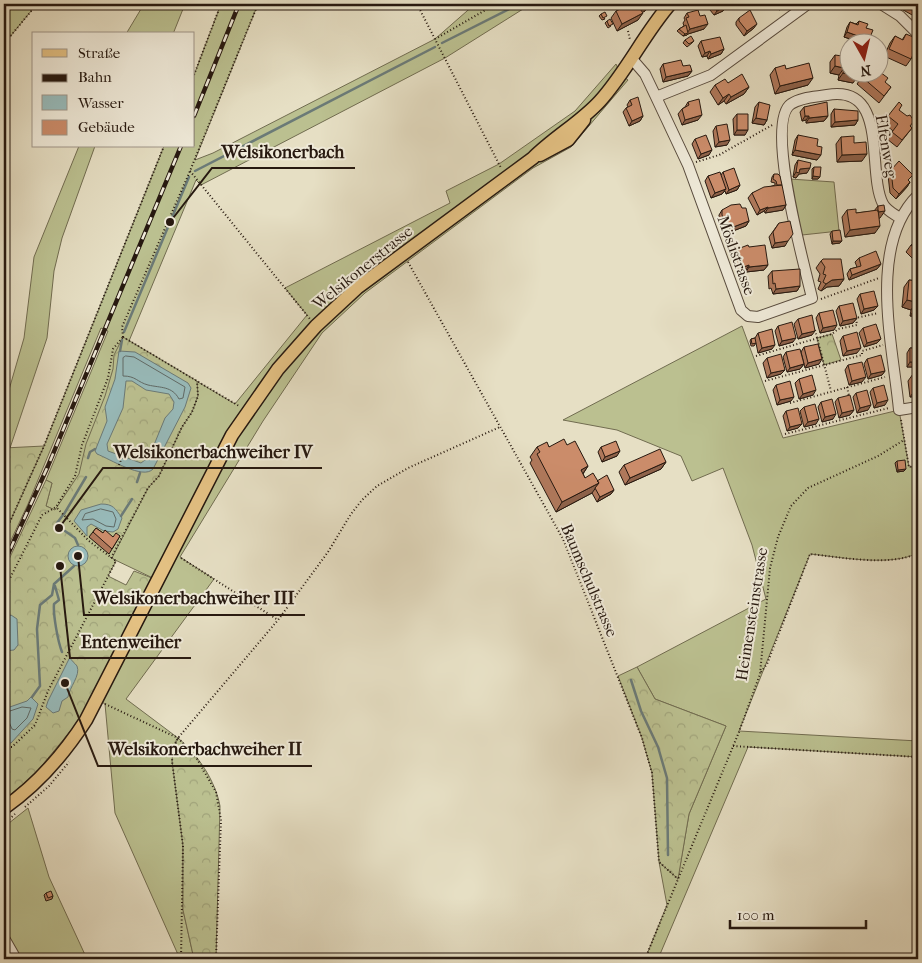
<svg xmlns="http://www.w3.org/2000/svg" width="922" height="963" font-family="'IM FELL French Canon',serif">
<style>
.grass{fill:#bbc090;stroke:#716c50}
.forest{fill:url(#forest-crowns);stroke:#716c50}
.water{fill:#98bbbb;stroke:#6b7a77;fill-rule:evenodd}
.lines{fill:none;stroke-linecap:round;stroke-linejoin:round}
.shore{stroke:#606a66;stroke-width:1}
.stream{stroke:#6b7a77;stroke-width:2.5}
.minor-casing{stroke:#574a3d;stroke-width:12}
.major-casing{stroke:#271910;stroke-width:15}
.path{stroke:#271910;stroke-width:2;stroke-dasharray:1 2.5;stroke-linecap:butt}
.minor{stroke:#efead9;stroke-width:10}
.major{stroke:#e3c082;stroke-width:12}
.rail-casing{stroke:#271910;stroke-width:4.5}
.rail{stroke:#efead9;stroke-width:2.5;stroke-dasharray:8;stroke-linecap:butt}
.wall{fill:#af785b;stroke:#271910}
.shaded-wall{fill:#8e624a;stroke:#271910}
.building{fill:#cb8c6a;stroke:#271910}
.labels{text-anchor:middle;stroke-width:4;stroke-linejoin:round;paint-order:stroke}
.street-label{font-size:16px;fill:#271910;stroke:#efead9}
.leader{fill:none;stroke:#271910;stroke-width:2}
.callout-dot{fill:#271910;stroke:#efead9;stroke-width:2}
.callout-label{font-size:18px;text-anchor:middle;font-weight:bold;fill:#271910;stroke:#efead9;stroke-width:4;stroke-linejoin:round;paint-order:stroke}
</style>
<defs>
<pattern id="forest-crowns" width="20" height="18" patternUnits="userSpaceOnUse" patternTransform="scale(1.25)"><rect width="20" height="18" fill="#bbc090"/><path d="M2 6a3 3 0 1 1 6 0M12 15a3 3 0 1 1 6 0" fill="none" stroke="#a1a47b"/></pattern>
</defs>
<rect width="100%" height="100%" fill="#e6dfc4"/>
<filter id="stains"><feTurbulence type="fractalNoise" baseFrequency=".004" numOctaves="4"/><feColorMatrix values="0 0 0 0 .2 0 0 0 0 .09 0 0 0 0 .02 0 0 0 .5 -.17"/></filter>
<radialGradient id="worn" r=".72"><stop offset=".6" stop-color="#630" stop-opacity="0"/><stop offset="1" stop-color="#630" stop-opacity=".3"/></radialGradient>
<path class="grass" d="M4 4 36 5 4 44Z
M144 4H185L173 34H126Z
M221 4H258L195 160 213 153 435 39 475 4H531L445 58 201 185 196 180 129 341 235 404 307 315 285 288 450 203 446 191 499 164 575 111 616 64 621 75 628 80 571 147 533 168 408 261 365 293 322 333 263 421 180 557 214 579 126 699 178 738 175 742 183 846V910L194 959H180L115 813 105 704 97 699 157 580 111 558 83 470 55 510 46 506 52 483 46 480 108 331 101 328 28 504 4 555V535L44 446 164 146H194V75Z
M79 146H95L62 238 54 271 47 338 10 448H4V407L24 338 34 257Z
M790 179 834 182 839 231 802 235Z
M742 326 783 438 899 410 909 467 918 466V553C890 567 840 557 810 554L739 731 918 741V757L748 747 658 959H645L667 905 659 862 678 878 689 814 726 726 655 699 637 667 766 599 752 545 723 468 692 481 681 456 617 430 563 420Z
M28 808 49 877 87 959H15L4 943V827Z"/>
<path class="forest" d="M832 334 841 360 824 365 817 338Z
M123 337 197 381 198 396 192 412 182 427 159 476 148 488 112 558 116 561 108 576 126 585 134 571 157 580 97 699 34 775 4 800V570L46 480 52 483 46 506 55 510 79 474 86 444 105 396 113 369 114 355Z
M44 446 4 535V448Z
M637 667 655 699 726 726 689 814 678 879 659 862 652 773 642 738 618 676Z
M178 738C198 755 215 780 220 806L216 959H194L183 910V846L172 761 173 749Z"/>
<path class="water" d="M119 351 135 352 188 383 191 388 185 407 153 469C143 480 110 459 97 454L95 451 107 421 105 407 115 379ZM126 381H132L146 390 169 394 174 402 173 409 165 418 149 457 141 463 108 451 107 444 123 408Z
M101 504C113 504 115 508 122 518L118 529 113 532 104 531 91 524 87 527V536L74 521 81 510Z
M68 556a10 10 0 1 1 20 0a10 10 0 1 1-20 0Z
M11 615 17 619 18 645 14 650 4 651V619Z
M70 657C71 661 75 663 77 666 81 675 69 688 68 697L62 701 59 711 53 713 46 707 48 701Z
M31 697 38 704 33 719 11 743H8L4 709 27 701Z"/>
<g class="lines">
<path class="shore" d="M126 356 134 357 185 387 183 398 179 399C172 386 161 388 148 385 137 382 136 376 123 376V358Z
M101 509 113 512 116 519 114 527 106 526 93 519 82 520 85 514Z
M4 713 22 707 31 708 27 718 15 730 12 729 9 722 4 720"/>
<path class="stream" d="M442 43 519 4
M195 171 435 47
M124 332 189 177
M120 351 122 340
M88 458 90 452 95 449
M137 482 140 473
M64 514 86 477
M121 516 132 499
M57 523 63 515
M65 531 75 538 78 545
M55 586 59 600 54 604C53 615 58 642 62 652
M631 680 641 711 658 747 667 778 668 855
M32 697 40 686 37 629 40 605 52 595 54 584 74 566
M4 789 7 776 8 752"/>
<defs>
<path id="minor" d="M881 4 900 16 918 34
M632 59 645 74 656 97 711 75 808 4
M656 97 688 165 741 310 748 316 758 317 812 298C805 267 764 122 791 104 801 97 815 97 827 95 890 84 866 171 883 204 887 211 894 214 900 218
M918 195C867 245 893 346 899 410L918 407
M4 938 16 959"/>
<path id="major" d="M540 155 568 140 584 120
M4 808C37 785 64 754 86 720L232 435 278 369 316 326 357 288 533 158C554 137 581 122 600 101 627 71 644 34 670 4"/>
</defs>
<use href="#minor" class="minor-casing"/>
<use href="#major" class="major-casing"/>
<path class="path" d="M417 4 501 168
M628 31 630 40
M435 39 496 4
M4 44 37 4
M194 75 221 4
M696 162 719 155 774 124
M190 171 310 319
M408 262 563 539 642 738 652 773 659 862 678 879
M821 299 879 278
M815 330 831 391
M123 337 122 327 190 171 258 4
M123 337 239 406
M756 356 832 334 838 329 857 325 856 318 878 313
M765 381 862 355V351L883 345
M847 387 849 396
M790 403 885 377
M901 420 909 467 918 466
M785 434 889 408
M119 465 123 455
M4 535 44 446 164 146
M111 558 148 488 159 476 182 427 192 412 198 396 197 381
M181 558 278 620
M4 590 42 515 56 507 75 476 82 445 108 378 113 349 123 337
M761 672 767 664 810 554C840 557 890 567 918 553
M105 704 178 738 196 757 216 792 221 820 216 959
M733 746 918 757
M4 747H12L35 725 48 691 116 561 89 541 56 507
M25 807 49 786 69 762
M4 824 15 814
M181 959 183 846 172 761 173 749 178 738 278 620 328 552 351 514 362 500 377 486 408 468 500 427
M645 959 739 732 760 674 770 568 778 537 791 506 808 488 878 456 904 440
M913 959 918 946"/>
<use href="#minor" class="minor"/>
<use href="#major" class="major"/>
<defs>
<path id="rail" d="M194 116 239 4
M4 563 48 466 181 146"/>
</defs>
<use href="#rail" class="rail-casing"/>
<use href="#rail" class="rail"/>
</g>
<path class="wall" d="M707 4H728L723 11 714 15 706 5Z
M775 4H788L779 10Z
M898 4H918V22L912 19 914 16 896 6Z
M616 11H645L642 12 638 20 617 31 611 18Z
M687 13 704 29 688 34 687 35 683 36 677 31 679 29 684 26 683 23 685 20 684 18Z
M601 14 605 19 602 20 599 16Z
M739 18 754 28 744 36 736 25V22Z
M607 21 611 26 608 28 605 23Z
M859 21 866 28 869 40 868 42H860L844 37 847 27 850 22 856 24Z
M906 34 911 59 906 66 884 56 890 43 895 36 902 40Z
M685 40 694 41 692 43 687 47 683 43Z
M701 41 724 49 721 54 708 59 707 56 702 57 698 46Z
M835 55 853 83 838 80 839 75 830 73V62Z
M663 64 683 66 692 71 688 76 663 82 660 69Z
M775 68 786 69 808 85 775 94 770 75Z
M865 72 891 87 879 103 857 84Z
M728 83 749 87 744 94 726 104 724 101 718 105 710 92 715 85Z
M630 100 643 116 640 121 629 126 623 112 626 108 628 107 627 105Z
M688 102 698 120 682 125 678 114 682 109 685 107Z
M759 102 767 120 764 125 752 123 755 107Z
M804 107 828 116 824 121 806 123V120L802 121 800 112Z
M834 109 858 120 855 125 831 127V114Z
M899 110 910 126 912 128 897 147 887 139 893 131 883 123 888 116Z
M737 114 745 135H734L733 119Z
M716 126 727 145 715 147 713 131Z
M798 135 817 146V160L792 155 795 140Z
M841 137 854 143 862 161 837 162 836 144Z
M695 139 709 155 698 159 692 144Z
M798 160 807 173 799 174 796 178 793 177 795 165Z
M814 167 818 179H812V169Z
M891 170 910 182 907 187 896 199 890 193 888 175Z
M723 172 740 185 737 190 726 194 725 191 722 194 711 198 705 181 708 176 721 175Z
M774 174 786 205 783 210 765 213 764 211 757 215 748 198 752 193 775 185V183L771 182 772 177Z
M878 206 880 218H879L875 233 845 237 842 217 847 210 856 213 874 211Z
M742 208 749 221 746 226 725 234 719 219V215L722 210Z
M779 223 785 246 772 248 769 237Z
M832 231 840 243 832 244 830 234Z
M918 238V262L917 263 906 252 911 245Z
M749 247 768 265 764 270 746 272V270L738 272 731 255 735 250Z
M859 258 881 264 877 269 849 280 847 274 850 269 857 267 855 262Z
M821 261 844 279 839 286 827 287 821 291 818 289 821 282 818 281 820 274 816 268Z
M772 271 800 286 797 291 773 294 771 288 769 289 768 276Z
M909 280 918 281V323H915L916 316H910L911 310 902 307 904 287Z
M860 294 878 306 874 310 861 314 857 299Z
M839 306 857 318 853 323 840 326 836 311Z
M819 313 834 330 820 333 816 318Z
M798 319 812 335 798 339 794 324Z
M778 326 793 342 779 346 775 331Z
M863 328 877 343 864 347 859 333Z
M758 333 772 349 758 353 756 343 754 346H751L750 341 751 339 755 338Z
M843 336 857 353 843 356 840 341Z
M804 347 819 364 805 368 801 352Z
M910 348H918V367H907V353Z
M786 352 804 364 800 369 787 372 783 357Z
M767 358 785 370 781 374 767 378 763 363Z
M867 359 885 371 882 375 868 379 864 364Z
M848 365 862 382 849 385 845 370Z
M918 373V396L910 397 908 381 913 374Z
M799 379 813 395 799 399 795 383Z
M776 385 791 401 777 405 773 390Z
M873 388 885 405 874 408 870 392Z
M856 393 868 410 857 413 853 397Z
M838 398 854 410 850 415 839 418 835 402Z
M821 402 833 419 822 422 818 407Z
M804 407 816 424 804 427 800 411Z
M786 411 798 428 787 431 783 416Z
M567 445 588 466 583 474 585 478 597 481 614 490 611 494 597 502 592 493 556 512 530 463 532 460 530 457 537 447H549Z
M601 447 617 456 602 462 598 452Z
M897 461 904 471 897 472 895 463Z
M666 462 661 469 625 485 619 472 624 465Z
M96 528 103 533 113 537 120 536 109 554 89 537Z
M46 893 53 896 52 899 46 901 44 895Z"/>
<path class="shaded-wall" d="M650 4 645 11 636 16 640 9Z
M726 4H728L725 7 726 6 723 11 714 15 717 11Z
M784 4H788L779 10 782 5Z
M643 13 638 20 617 31 622 24Z
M708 24 704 29 688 34 687 35 683 36 685 34 687 33 690 29Z
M757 24 754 28 744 36 747 31Z
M847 32 869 40 868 42H860L844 37Z
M724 49 721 54 708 59 711 54Z
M710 51 707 56 702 57 705 53Z
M835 66 844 68 839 75 830 73Z
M692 71 688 76 663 82 666 77Z
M843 73 858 76 853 83 838 80Z
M813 78 808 85 775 94 780 86Z
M749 87 744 94 726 104 731 97Z
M729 94 724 101 718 105 723 98Z
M702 115 698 120 682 125 685 120Z
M643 116 640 121 629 126 632 121Z
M805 116H809L806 120 802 121Z
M828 116 824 121 806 123 809 118Z
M756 118 767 120 764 125 752 123Z
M858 120 855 125 831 127 835 122Z
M737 130H748L745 135H734Z
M730 140 727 145 715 147 719 142Z
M712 150 709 155 698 159 701 154Z
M795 150 821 155 817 160 792 155Z
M867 154 862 161 837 162 842 155Z
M810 168 807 173 799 174 796 178 793 177 796 172 800 169Z
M813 176 820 177 818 179H812Z
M910 182 907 187 896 199 899 194Z
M740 185 737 190 726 194 729 190Z
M726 189 722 194 711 198 715 193Z
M786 205 783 210 765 213 768 208Z
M768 207 764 211 757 215 760 210Z
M885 211 880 218 874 219 878 212Z
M749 221 746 226 725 234 728 229Z
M880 226 875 233 845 237 850 230Z
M788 241 785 246 772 248 775 243Z
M833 241H842L840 243 832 244Z
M881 264 877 269 849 280 852 275Z
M749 265 746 270 738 272 741 268Z
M768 265 764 270 746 272 749 267Z
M844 279 839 286 827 287 821 291 826 284 832 280Z
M800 286 797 291 773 294 776 289Z
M907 300 916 302 911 310 902 307Z
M878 306 874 310 861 314 864 309Z
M915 309H918V313L916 316H910Z
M857 318 853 323 840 326 843 321Z
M837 325 834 330 820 333 823 328Z
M815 331 812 335 798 339 802 334Z
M796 338 793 342 779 346 782 341Z
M881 339 877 343 864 347 867 343Z
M775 345 772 349 758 353 762 348Z
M861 348 857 353 843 356 847 351Z
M822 359 819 364 805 368 808 363Z
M910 362H918V367H907Z
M804 364 800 369 787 372 790 368Z
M785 370 781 374 767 378 771 373Z
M885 371 882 375 868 379 871 374Z
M866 377 862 382 849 385 852 381Z
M816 390 813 395 799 399 803 394Z
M915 390H918V396L910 397Z
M794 397 791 401 777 405 780 400Z
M888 400 885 405 874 408 877 403Z
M871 405 868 410 857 413 860 408Z
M854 410 850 415 839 418 842 413Z
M836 414 833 419 822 422 825 417Z
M819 419 816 424 804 427 808 422Z
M802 424 798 428 787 431 790 427Z
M620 451 617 456 602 462 605 457Z
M666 462 661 469 625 485 630 478Z
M588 466 582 475 581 470Z
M906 469 904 471 897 472 898 470Z
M599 483 592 493 556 512 562 502Z
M614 490 611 494 597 502 600 497Z"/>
<path class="building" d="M631 4H650L640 9 643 13 622 24 616 11Z
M712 4H726L725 5 726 6 717 11Z
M910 4H918V9Z
M698 10 700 16 705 15 708 24 690 29 686 18 689 17 687 13Z
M750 10 757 24 747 31 739 21V18Z
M605 12 607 16 603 18 601 14Z
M610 19 613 24 609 26 607 21Z
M859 21 868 24 866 28 873 30 869 40 847 32 850 22 858 25Z
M686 25 688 33 685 34 679 29Z
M906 34 918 39V44L911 59 889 49 895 36 903 40Z
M691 36 694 41 689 44 685 40Z
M720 37 724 49 711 54 710 51 705 53 701 41Z
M835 55 850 57V72H859L858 76 843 73 844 68 835 66Z
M681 60 683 66 690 65 692 71 666 77 663 64Z
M809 63 813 78 780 86 775 68 785 65 786 69Z
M865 72H880L888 78 885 82 891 87 884 96 862 77Z
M742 74 749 87 731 97 729 94 723 98 715 85 725 79 728 83Z
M638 97 643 116 632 121 626 108 632 105 630 100Z
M699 99 702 115 685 120 682 109 689 105 688 102Z
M759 102 770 105 767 120 756 118Z
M827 102 828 116 809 118V116H805L804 107Z
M899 102 902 105 899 110 907 116 910 115 914 121 910 126 912 128 902 140 892 132 898 124 888 116Z
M834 109 858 111V120L835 122Z
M737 114H748V130H737Z
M727 124 730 140 719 142 716 126Z
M706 135 712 150 701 154 695 139Z
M798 135 818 139 817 146 822 147 821 155 795 150Z
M854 136V143L866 142 867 154 842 155 841 137Z
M798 160 811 163 810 168 800 169 799 173 796 172Z
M899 161 913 175 908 180 910 182 899 194 893 188 891 170Z
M814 167H821L820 177 813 176Z
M734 168 740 185 729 190 723 172Z
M720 172 726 189 715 193 708 176Z
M774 174H778L780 176 782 185H777L776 181 773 179Z
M782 185 786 205 768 208V207L760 210 752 193 764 187Z
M740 204 742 208H746L749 221 728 229 722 215V210L731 205Z
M884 205 885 211 878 212V206Z
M856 209V213L878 210 880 226 850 230 847 210Z
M790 221 793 234 788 241 775 243 773 232 779 223Z
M840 230 842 241H833L832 231Z
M918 238V252L911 245Z
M748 245 749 247 765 245 768 265 749 267V265L741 268 735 250Z
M876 251 881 264 852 275 850 269 861 266 859 258Z
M823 259H841L844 279 832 280 826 284 823 282 826 275 823 274 825 267 821 261Z
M800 269V286L776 289 775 283 773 284 772 271Z
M909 280 918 281V309H915L916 302 907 300Z
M874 291 878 306 864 309 860 294Z
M853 303 857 318 843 321 839 306Z
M833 310 837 325 823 328 819 313Z
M812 315 815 331 802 334 798 319Z
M792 322 796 338 782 341 778 326Z
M876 324 881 339 867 343 863 328Z
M772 329 775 345 762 348 758 333Z
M857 332 861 348 847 351 843 336Z
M755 338 756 343 752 344 751 339Z
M818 344 822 359 808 363 804 347Z
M910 348H918V362H910Z
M800 349 804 364 790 368 786 352Z
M781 354 785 370 771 373 767 358Z
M881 355 885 371 871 374 867 359Z
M862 362 866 377 852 381 848 365Z
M918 373V390H915L913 374Z
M812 375 816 390 803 394 799 379Z
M790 381 794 397 780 400 776 385Z
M884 385 888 400 877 403 873 388Z
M867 390 871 405 860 408 856 393Z
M850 395 854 410 842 413 838 398Z
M832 399 836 414 825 417 821 402Z
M815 404 819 419 808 422 804 407Z
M798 408 802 424 790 427 786 411Z
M564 439 567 445 575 441 588 466 581 470 585 478 593 473 599 483 562 502 537 454 540 452 537 447 547 442 549 447Z
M616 441 620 451 605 457 601 447Z
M660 449 666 462 630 478 624 465Z
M905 460 906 469 898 470 897 461Z
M607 475 614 490 600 497 595 488 599 483 597 481Z
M96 528 103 533 105 530 113 537 116 533 120 536 112 549 93 532Z
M51 891 53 896 48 898 46 893Z"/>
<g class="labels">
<g class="street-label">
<text transform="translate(887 146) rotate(80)" y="6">Elfenweg</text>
<text transform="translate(737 255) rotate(70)" y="6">Möslistrasse</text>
<text transform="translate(362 267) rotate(-39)" y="6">Welsikonerstrasse</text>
<text transform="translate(590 580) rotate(67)" y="6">Baumschulstrasse</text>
<text transform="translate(751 614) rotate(-81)" y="6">Heimensteinstrasse</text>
</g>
</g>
<path class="leader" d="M170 222L212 168H355M59 528L103 468H322M78 556L84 615H305M60 566L70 658H191M65 683L98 766H312"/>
<g class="callout-dot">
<circle cx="170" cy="222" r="5"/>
<circle cx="59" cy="528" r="5"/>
<circle cx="78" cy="556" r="5"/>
<circle cx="60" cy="566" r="5"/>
<circle cx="65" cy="683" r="5"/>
</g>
<g class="callout-label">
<text x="283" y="158">Welsikonerbach</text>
<text x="213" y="458">Welsikonerbachweiher IV</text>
<text x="194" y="604">Welsikonerbachweiher III</text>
<text x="131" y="648">Entenweiher</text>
<text x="205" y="755">Welsikonerbachweiher II</text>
</g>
<rect width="922" height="963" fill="none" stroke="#e6dfc4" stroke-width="20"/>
<rect x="5" y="5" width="912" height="953" fill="none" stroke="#271910" stroke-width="2.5"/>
<rect x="10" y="10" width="902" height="943" fill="none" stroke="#271910"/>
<rect x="32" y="32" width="162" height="115" fill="#efead9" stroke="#9f9689"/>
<rect x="42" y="49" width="25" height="8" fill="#e3c082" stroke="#9f9689"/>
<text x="78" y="58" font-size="15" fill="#271910">Straße</text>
<rect x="42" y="74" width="25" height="8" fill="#271910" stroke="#9f9689"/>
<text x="78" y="82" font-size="15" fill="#271910">Bahn</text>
<rect x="42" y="95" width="25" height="15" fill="#98bbbb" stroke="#9f9689"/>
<text x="78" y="108" font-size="15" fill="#271910">Wasser</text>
<rect x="42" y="120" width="25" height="15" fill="#cb8c6a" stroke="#9f9689"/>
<text x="78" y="132" font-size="15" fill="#271910">Gebäude</text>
<g transform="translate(864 58) rotate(172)"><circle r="24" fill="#efead9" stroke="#9f9689"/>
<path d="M0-4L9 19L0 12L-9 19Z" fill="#8f2418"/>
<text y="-8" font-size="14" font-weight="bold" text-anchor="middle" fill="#271910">N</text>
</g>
<path d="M730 920v8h136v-8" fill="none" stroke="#271910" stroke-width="2.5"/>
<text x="737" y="920" font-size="15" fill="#271910" stroke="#efead9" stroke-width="4" paint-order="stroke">100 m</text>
<rect width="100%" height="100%" filter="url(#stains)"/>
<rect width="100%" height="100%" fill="url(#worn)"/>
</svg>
